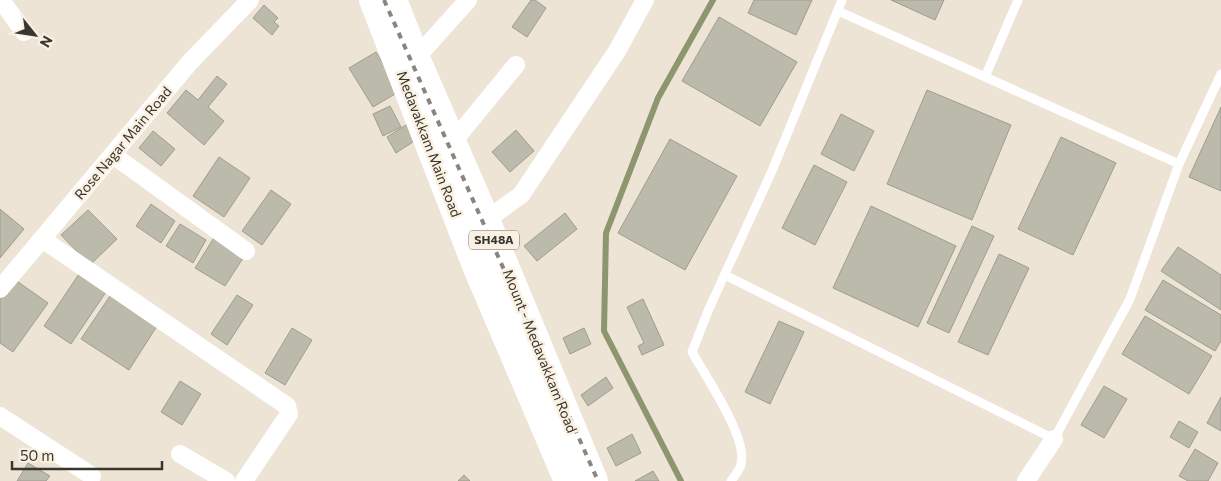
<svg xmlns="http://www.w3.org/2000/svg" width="1221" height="481" font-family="Commissioner,sans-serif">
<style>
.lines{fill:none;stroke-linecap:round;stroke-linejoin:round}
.stream{stroke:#8d966f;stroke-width:6}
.building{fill:#bcbaaa;stroke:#9f9d8d}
.service{stroke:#fff;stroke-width:9}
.minor{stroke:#fff;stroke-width:18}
.primary{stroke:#fff;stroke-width:28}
.rail{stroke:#8b857b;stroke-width:4;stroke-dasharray:6 6;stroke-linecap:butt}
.labels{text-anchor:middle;stroke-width:5;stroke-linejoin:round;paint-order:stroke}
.shield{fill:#faf1e2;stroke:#736e65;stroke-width:1}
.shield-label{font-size:12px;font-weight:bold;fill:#393630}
.street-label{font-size:14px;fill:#393630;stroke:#faf1e2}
</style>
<rect width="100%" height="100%" fill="#ede4d5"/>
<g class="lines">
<path class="stream" d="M681 481 604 331 606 233 658 98 713 0"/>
</g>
<path class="building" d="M531 0H535L546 8 527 37 512 27Z
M754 0H812L796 35 748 13Z
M891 0H944L935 20Z
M264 5 278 18 274 22 279 26 272 35 253 18Z
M719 17 797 62 760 126 682 81Z
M376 52 400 91 373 107 349 68Z
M217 76 227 84 208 107 224 121 204 145 167 113 186 90 198 100Z
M927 90 1011 125 972 220 887 184Z
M390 106 401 127 383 136 373 114Z
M1221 107V191L1189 177Z
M841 114 874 131 854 171 821 154Z
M409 123 419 138 396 153 387 137Z
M516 130 534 151 510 172 492 152Z
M153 131 175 149 161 166 139 148Z
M1061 137 1116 163 1073 255 1018 229Z
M670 139 737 176 685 270 618 233Z
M219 157 250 178 224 217 193 196Z
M814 165 847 182 815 245 782 228Z
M271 190 291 204 262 245 242 231Z
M151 204 175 221 161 243 136 226Z
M871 206 956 246 918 327 833 288Z
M0 209 24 229 0 258Z
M88 210 117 239 90 265 61 235Z
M565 213 577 229 537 261 524 246Z
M180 224 206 240 193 263 166 246Z
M972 226 994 236 949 333 927 323Z
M215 236 245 255 225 286 195 268Z
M1178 247 1221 275V310L1161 271Z
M999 254 1029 268 988 355 958 342Z
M79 274 106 292 71 344 44 326Z
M14 279 48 303 13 352 0 343V299Z
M1163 280 1221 315V341L1215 351 1145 310Z
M237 295 253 305 227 345 211 334Z
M110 296 157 326 129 370 81 339Z
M643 299 664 345 642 355 638 346 644 343 627 307Z
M1145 316 1212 356 1189 394 1122 354Z
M779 321 804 332 770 404 745 392Z
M292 328 312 340 285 385 265 373Z
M584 328 591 344 570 354 563 338Z
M606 377 613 388 588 406 581 395Z
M180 381 201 394 182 425 161 412Z
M1104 386 1127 399 1104 438 1081 425Z
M1221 397V431L1207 423Z
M1179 421 1198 432 1189 448 1170 437Z
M632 434 641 453 616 466 607 448Z
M1195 449 1218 463 1208 481H1188L1179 476Z
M28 463 50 476 46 481H17Z
M653 471 659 481H635Z
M464 475 470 481H458Z"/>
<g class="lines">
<path class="service" d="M838 11 1179 164
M985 77 1018 0
M725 275 1054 439 1130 299 1179 164 1221 74
M731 481C734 476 740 470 741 464 748 438 706 377 692 352L708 311 772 171 842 0"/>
<path class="minor" d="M1 0 24 32
M416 58 468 0
M452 143 516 65
M113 155 246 251
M486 220 521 195 617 51 645 0
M42 239 287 406 289 414 244 481
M0 289 190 62 250 0
M0 416 92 476
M180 454 226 481
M1026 481 1054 439"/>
<path class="primary" d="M373 0 477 268 568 481
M393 0 416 58 486 220 594 481"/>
<path class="rail" d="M384 0 598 481"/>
</g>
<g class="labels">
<rect class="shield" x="469" y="230.5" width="50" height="19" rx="4"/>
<g class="shield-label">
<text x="494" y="244">SH48A</text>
</g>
<g class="street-label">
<text transform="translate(123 143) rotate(-50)" y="5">Rose Nagar Main Road</text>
<text transform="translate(429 144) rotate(69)" y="5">Medavakkam Main Road</text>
<text transform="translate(540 351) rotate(68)" y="5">Mount - Medavakkam Road</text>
</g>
</g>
<g transform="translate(35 35) rotate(120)" stroke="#faf1e2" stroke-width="4" paint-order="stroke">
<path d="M0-4L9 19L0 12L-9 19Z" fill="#393630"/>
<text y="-8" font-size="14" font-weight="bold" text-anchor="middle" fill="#393630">N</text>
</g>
<path d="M12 461v8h150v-8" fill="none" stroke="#393630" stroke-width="2.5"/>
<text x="20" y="461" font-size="15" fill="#393630" stroke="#faf1e2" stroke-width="4" paint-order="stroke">50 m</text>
</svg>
